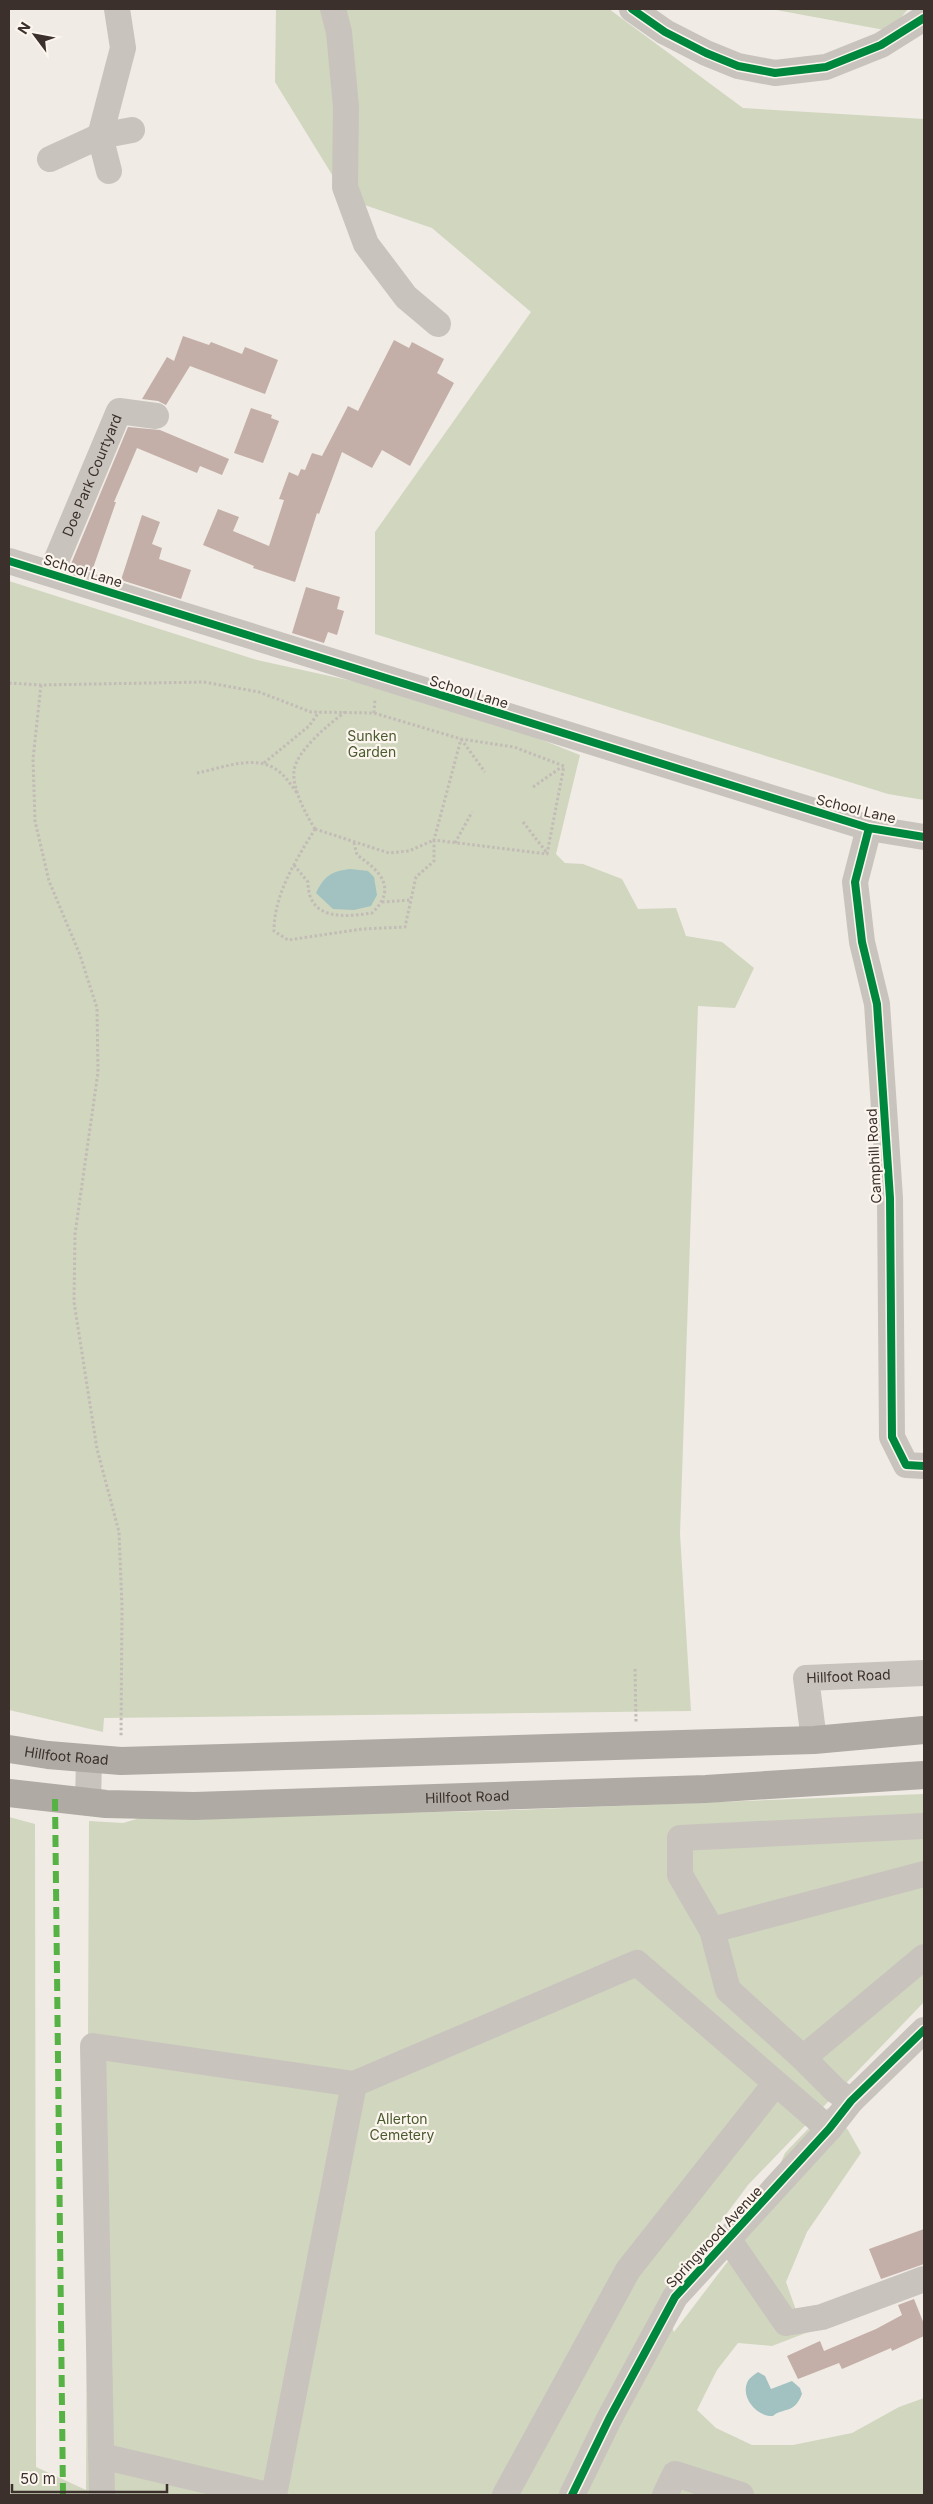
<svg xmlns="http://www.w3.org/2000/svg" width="933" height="2504" font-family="Inter,sans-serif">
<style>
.green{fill:#d1d6bf}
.water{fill:#a1c2c1}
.building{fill:#c3afa7}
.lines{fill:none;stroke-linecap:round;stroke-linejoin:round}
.path{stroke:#c2bbb6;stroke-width:3;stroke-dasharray:2.5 2.5;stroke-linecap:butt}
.minor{stroke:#c9c3be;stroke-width:26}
.highway{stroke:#afaaa4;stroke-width:28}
.quiet{stroke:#57b246;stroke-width:6;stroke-dasharray:12 6;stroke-linecap:butt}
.cycleway-casing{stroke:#fbf5ee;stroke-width:11}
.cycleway{stroke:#00873e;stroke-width:8}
.labels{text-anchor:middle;stroke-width:4.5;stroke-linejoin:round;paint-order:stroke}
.street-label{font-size:14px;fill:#3b302b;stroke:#fbf5ee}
.park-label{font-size:14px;fill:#4a5a2e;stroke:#fbf5ee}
</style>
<rect width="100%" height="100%" fill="#f0ebe5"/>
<path class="green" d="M276 9H609L743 108 924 119V800L888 794 375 634V532L531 312 432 228 347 199 275 82Z
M771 9H908L890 31Z
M9 581 257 660 443 701 580 755 556 854 565 863 583 864 622 879 638 909 676 908 686 936 722 942 754 968 735 1008 698 1006 680 1534 691 1711 104 1718 103 1732 9 1710Z
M924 1794V2002L748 2185 686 2268 664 2307 674 2332 751 2231 785 2153 828 2108 848 2130 861 2153 807 2232 786 2282 797 2313 811 2331 772 2346 738 2343 717 2370 697 2410 716 2428 752 2445H793L852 2433 899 2407 924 2398V2495H9V1817L35 1824 36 2467 86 2490 89 1821 123 1823 140 1818 486 1811Z"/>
<path class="water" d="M350 869 368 871 374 877 377 895 371 906 354 910 333 909 316 893C324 876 332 871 350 869Z
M758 2372 765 2376 771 2389 792 2381 800 2388 802 2394C794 2415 783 2407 773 2416 757 2417 741 2398 747 2383 749 2378 754 2375 758 2372Z"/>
<path class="building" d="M183 336 209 345 211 342 242 354 245 347 278 360 265 394 190 366 166 405 158 401 142 399 167 357 174 361Z
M394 340 409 348 412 342 444 359 437 373 454 383 410 466 382 450 372 468 342 452 319 514 317 513 295 582 253 568 254 566 203 545 218 509 239 517 233 531 269 546 284 500 279 499 289 472 298 476 301 469 305 470 312 453 322 456 348 406 358 411 357 413Z
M251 408 272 415 271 418 279 421 263 463 234 453Z
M128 427 160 430 229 459 222 475 200 466 197 473 137 448 114 502H116L92 571 71 564Z
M142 515 160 522 152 544 162 548 159 559 191 570 181 599 121 580Z
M306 587 340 597 337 609 344 611 337 635 328 632 324 643 292 633Z
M924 2229V2264L881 2279 869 2249Z
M914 2299 924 2324V2336L892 2351 891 2348 842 2369 839 2363 798 2379 787 2356 820 2341 824 2351 876 2329 902 2315 898 2305Z"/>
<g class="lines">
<path class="path" d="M9 683 41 685 204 682 259 692 311 712 374 713 461 739 514 747 564 766 547 854 434 840 461 739
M41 685 33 759 35 821 49 881 80 955 97 1008 98 1072 75 1234 74 1302 97 1449 119 1532 122 1606 121 1737
M374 713 375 699
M461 739 485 772
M264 763 309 726 319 712
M197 773C222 768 255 754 277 770 286 776 292 787 298 794
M533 787 563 766
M523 822 547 853
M315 829 389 853 409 851 434 840V861L416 877 405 927 362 929 288 940 274 931C274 894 296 860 315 829Z
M315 829C306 815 292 788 294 771 296 751 329 724 345 712
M455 843 472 812
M294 865 308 882C308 921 345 917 372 913 398 888 380 871 357 855L354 843
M382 902 411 900
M635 1669 636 1722"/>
<g class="minor">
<path d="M333 9 339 32 346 107 345 187 366 244 406 297 438 324"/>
<path d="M632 9 665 32 706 53 738 66 775 73 826 67 881 45 924 18"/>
<path d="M50 159 100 136 132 130"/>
<path d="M109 171 100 136 123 48 117 9"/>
<path d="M9 561 869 828 924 837"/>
<path id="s1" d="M51 573 119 411 156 416"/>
<path d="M869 828 855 882 862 942 877 1004 890 1198 892 1437 906 1465 924 1466"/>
<path id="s2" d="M814 1740 806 1678 924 1673"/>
<path d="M88 1802 89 1759"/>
<path d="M712 1930 924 1874"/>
<path d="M803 2058 924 1957"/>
<path d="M851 2101 836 2091 803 2058 728 1990 712 1930 680 1875V1838L924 1826"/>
<path d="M729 2240 786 2323 822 2317 924 2279"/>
<path d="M101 2456 268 2495"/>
<path d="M102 2495 93 2046 354 2084"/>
<path d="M274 2495 354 2084 637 1963 829 2129"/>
<path d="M505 2495 628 2270 775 2084"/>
<path d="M572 2495 609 2419 675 2297 829 2129 851 2101 924 2030"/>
<path d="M665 2495 675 2474 741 2495"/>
</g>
<g class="highway">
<path id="s3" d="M9 1749 48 1755 121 1761 814 1740 924 1730"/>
<path id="s4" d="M9 1793 106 1804 194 1806 706 1789 924 1775"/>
</g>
<path class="quiet" d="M55 1799 63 2495"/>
<defs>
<path id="cycleway" d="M632 9 665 32 706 53 738 66 775 73 826 67 881 45 924 18
M9 561 869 828 924 837
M869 828 855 882 862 942 877 1004 890 1198 892 1437 906 1465 924 1466
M572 2495 609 2419 675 2297 829 2129 851 2101 924 2030"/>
</defs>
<use href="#cycleway" class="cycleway-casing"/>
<use href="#cycleway" class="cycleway"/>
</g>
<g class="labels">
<g class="street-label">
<text dy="5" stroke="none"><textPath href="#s1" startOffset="106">Doe Park Courtyard</textPath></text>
<text transform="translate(83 571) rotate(17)" y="5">School Lane</text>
<text transform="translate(469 692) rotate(17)" y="5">School Lane</text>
<text transform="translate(856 809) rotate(14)" y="5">School Lane</text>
<text transform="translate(874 1156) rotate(-93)" y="5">Camphill Road</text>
<text dy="5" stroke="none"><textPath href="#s2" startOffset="105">Hillfoot Road</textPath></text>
<text dy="5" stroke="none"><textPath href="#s3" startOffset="58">Hillfoot Road</textPath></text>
<text dy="5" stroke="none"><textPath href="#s4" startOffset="459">Hillfoot Road</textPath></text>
<text transform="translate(714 2237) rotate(-47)" y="5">Springwood Avenue</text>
</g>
<g class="park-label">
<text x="372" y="741">Sunken<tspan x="372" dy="16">Garden</tspan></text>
<text x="402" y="2124">Allerton<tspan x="402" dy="16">Cemetery</tspan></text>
</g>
</g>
<rect width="933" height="2504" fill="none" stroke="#3b302b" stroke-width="20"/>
<g transform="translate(35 35) rotate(302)" stroke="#fbf5ee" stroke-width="4" paint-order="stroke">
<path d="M0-4L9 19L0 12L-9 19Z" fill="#3b302b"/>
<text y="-8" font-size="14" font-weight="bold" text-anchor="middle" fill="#3b302b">N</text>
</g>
<path d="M12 2484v8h155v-8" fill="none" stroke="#3b302b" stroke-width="2.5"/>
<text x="20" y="2484" font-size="15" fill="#3b302b" stroke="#fbf5ee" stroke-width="4" paint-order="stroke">50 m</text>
</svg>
